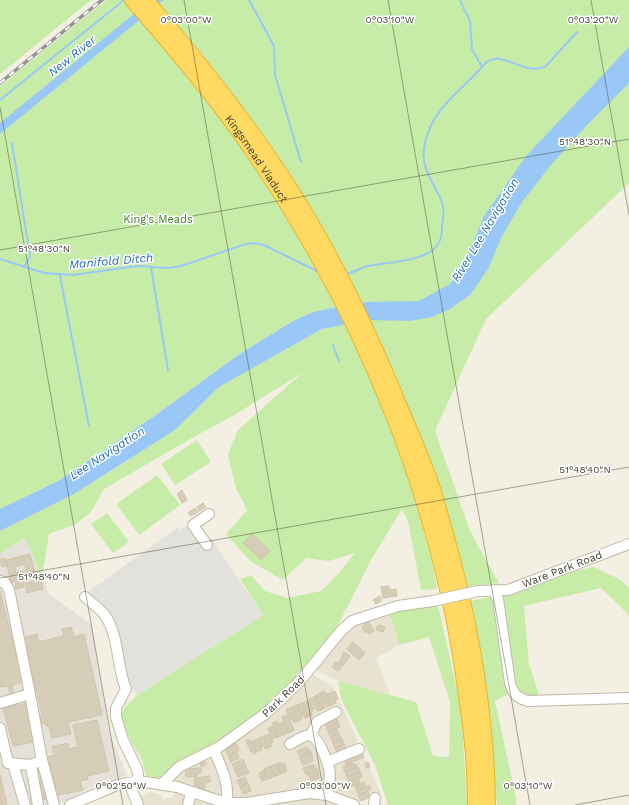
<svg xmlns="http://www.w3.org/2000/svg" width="629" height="805" font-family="'Work Sans',sans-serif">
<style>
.residential{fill:#e8e2d1}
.industrial{fill:#e5e0d8}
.green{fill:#c7eca8}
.parking{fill:#e3e1dc}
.water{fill:#99c8f6}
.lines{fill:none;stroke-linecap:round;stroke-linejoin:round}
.stream{stroke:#99c8f6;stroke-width:2}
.building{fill:#d5cdb8;stroke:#d1c5aa;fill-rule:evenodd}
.minor-casing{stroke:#bfb9a5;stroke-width:12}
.highway-casing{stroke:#eab426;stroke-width:16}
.minor{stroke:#fff;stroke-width:10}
.highway{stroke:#ffd962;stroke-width:14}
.rail-casing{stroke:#949494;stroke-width:3.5}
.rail{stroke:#fff;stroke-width:2;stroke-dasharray:6;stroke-linecap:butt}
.minor-bridge-casing{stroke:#bfb9a5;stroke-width:12;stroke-linecap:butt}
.minor-bridge{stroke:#fff;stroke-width:10}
.ticks{fill:none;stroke:#454033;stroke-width:1;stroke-opacity:0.45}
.labels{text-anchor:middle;stroke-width:3;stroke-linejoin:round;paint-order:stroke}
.street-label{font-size:11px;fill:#454033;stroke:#fff}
.park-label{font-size:11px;fill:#3c7c22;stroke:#fff}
.water-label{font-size:12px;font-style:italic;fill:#236dba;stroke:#fff}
.ticks-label{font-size:10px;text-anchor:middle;fill:#454033;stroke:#fff;stroke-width:3;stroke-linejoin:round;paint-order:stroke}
</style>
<rect width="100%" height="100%" fill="#f3f0e3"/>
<path class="residential" d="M387 615 393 623 399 645 376 658 390 695 338 681 315 670 340 636 355 622Z
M313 675 333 686 381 794 350 805H142L138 797 151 792 161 795 163 800 173 796 177 781 174 774Z"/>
<path class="industrial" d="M25 538 49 594 92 625 109 732 127 775 98 784 57 805H0V554Z"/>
<path class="green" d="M0 0H91L0 74Z
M106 0H629V183L486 319 435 431 470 531 499 583 465 587 346 305 313 312 293 321 241 353 153 417 60 480 0 509V86Z
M347 323C375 388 402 453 421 521 427 544 434 566 437 589L421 590 408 521 402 509 371 560 334 633 298 681 260 716 165 776 158 778 146 776 141 757 132 744 122 721V713L125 707 137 695 263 615 240 579 251 575 265 591 287 598 321 591 338 574 355 553 329 561 306 558 283 580 250 561 226 534 247 510 235 486 228 454 238 430 302 373 236 414 192 438 104 489 91 512 76 524 49 534 42 577 25 538 0 554V531L74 494 175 430 219 387 322 329Z
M197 440 211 462 175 485 161 464Z
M157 475 180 505 139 535 116 504Z
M107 513 129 542 113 553 91 524Z
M594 567 621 580 629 588V617L625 611 601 588 524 606 529 664 539 694 526 698 514 691 495 701 516 798V805H497L485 684 469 601 505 594 569 572Z
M438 605 461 708 467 805H388L375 765 341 699 338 681 416 702 433 756 449 757 450 702 429 637 399 645 393 623 387 612Z"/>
<path class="parking" d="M189 524 201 544 211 538 263 615 137 695 127 681 126 665 117 634 85 594 178 527 180 530Z"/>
<path class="water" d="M151 0H164L0 134V123Z
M629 47V83L587 125 551 165 522 202 501 238 488 269 471 294 450 309 432 317 410 321 368 320 322 329 219 387 175 430 74 494 0 531V509L60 480 153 417 241 353 293 321 313 312 346 305 365 302 419 301 450 284 464 266 484 216 527 155Z"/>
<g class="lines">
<path class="stream" d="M249 0 274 46 275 75 301 162
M482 67C500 44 522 78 546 66L577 32
M0 100 124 0
M12 143 30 256 24 267
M0 259 44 273 73 275 137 266 168 268 181 266 246 244 254 243 264 245 321 273
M151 267 168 370
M345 274C353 273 360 268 368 266 385 262 428 262 438 244 442 239 442 232 442 226 443 219 445 210 442 202 434 182 419 168 425 143 433 107 460 92 482 67L472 49 470 21 460 0
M60 276 89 426
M333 345 339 361"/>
</g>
<path class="building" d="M182 490 187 500 182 503 177 494Z
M203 503 206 507 199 511 197 507Z
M195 508 198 512 191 516 188 513Z
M252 534 270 551 261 560 243 543Z
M30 554 36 576 11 582 6 560ZM25 564 26 570 16 573 15 567Z
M5 558 7 566 2 567 0 559Z
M41 579 43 589 27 593 25 583Z
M23 581 24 587 16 589 15 583Z
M389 586V590L396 589 397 596 383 598 381 587Z
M0 591 23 682 12 685 13 692 10 693 8 686 0 687Z
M380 596 382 600 376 604 373 600Z
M368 621 374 631 369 634 368 631 365 633 362 627 365 626 363 623Z
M378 625 385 627 383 632 376 630Z
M71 627 74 637 84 634 102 715 68 722 71 734 52 738 49 726H46L45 723 41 724 39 716 42 715 26 646H28L26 637 37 634 38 642 64 636 62 629Z
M353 642 365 653 359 660 347 649Z
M344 652 350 656 344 664 340 661Z
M340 661 344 664 338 671 332 667 336 662 338 663Z
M325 691 331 705 327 707 320 693Z
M335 691 338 699 335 700 336 703 331 705 327 694Z
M320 693 325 708 321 710 315 696Z
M315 697 321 710 317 711 316 708 313 709 309 699Z
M308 701 313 711 311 712 312 715 308 717 303 703Z
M29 703 38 741 13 746 3 708Z
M303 703 308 717 305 718 304 715 302 716 297 705Z
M297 705 302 716V719L298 721 292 707Z
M292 707 298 721 294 723 293 720H291L286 710Z
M287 715 294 730 288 733 282 717Z
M336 716 338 722 326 727 324 721Z
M97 720 109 771 87 776 88 779 80 781 83 790 55 796 47 757 54 755 52 747 68 743 69 749 78 747 73 725Z
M277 721 283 735 278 737 272 723Z
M284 722 288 733 283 735 278 724Z
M338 722 340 727 328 732 326 727Z
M273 726 278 737 272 739 268 728Z
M337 728 339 734 331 737 328 732Z
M269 734 273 742 271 743 272 746 268 748 264 736Z
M339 734 342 739 333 743 331 737Z
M264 736 268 748 265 749 264 746 262 747 258 739Z
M249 739 250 742 253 741 257 752 254 754 253 751 251 752 246 741Z
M258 739 262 750 257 752 253 741Z
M342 739 344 744 335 748 333 743Z
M236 743 239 750 228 755 225 748Z
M344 744 346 750 337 754 335 748Z
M307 747 312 753 300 758 297 751Z
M236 751 239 758 231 762 228 755Z
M362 752 364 757 346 765 344 759Z
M312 753 313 761 303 765 300 758Z
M203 759 207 764 202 767 199 762Z
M243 759 246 766 235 771 232 764Z
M280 762 281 765 284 763 287 771 281 774 277 764Z
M368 762 370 767 366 768 365 764Z
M352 763 353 765 356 764 357 767 345 772 343 767Z
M277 764 281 774 275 776 270 766Z
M313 764 318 770 306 775 303 768Z
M246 766 249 773 238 777 235 771Z
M270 766 275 776 268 779 264 769Z
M201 768V773L197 774V776L186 777 185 769Z
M354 768H359L360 772 347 777 345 772Z
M264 769 268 779 262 781 259 774Z
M318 770 319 778 311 781 308 774Z
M360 772 362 777 349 782 347 777Z
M0 774 7 805H0Z
M210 776V782L205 783V788H199V786H195L194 778Z
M43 777 48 799 44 800 42 798 38 780Z
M245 777 248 783 240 787 237 780Z
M358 778 360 783 351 787 349 782Z
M364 782 366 787 357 791 355 786Z
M248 783 251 791 243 794 240 787Z
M369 785 371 789 367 790 368 792 359 796 357 791Z
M368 792 370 797 361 801 359 796Z"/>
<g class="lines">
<defs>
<path id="minor" d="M207 545 193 525 209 514
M0 581 5 583 9 590 30 694
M493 590 498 599 510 683C513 694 517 698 528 701L629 698
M478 591 508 590 629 544
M85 597C91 603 99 608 104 614 120 636 116 666 126 689L116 708V717L123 740 137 769 139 781
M0 703 30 694 42 760 31 765 8 763 0 728
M311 735 317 722 336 712
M290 744C296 741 304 735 310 735 319 737 329 765 330 773 330 781 329 788 327 795
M216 755C223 771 230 786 226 803
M42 760 54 805
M327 762 359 749
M13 764 25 805
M31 765 38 805
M129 783 138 805
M161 785 179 767 219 747 265 714 299 682 341 631 352 621 398 606 433 601
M70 805 117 785 139 781 177 787 226 803H247L309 793 327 795 354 805
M188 805 191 793
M374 805 375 798"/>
<g id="highway">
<path id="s1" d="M132 0C177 52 222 105 260 162 365 319 440 501 465 689 471 727 475 766 475 805"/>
<path d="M146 0C199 61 249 124 293 193 333 256 365 323 394 392 405 420 418 447 428 475 435 492 439 510 444 527 470 617 487 711 488 805"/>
</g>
</defs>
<use href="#minor" class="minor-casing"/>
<use href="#highway" class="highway-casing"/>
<use href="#minor" class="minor"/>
<use href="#highway" class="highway"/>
<defs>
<path id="rail" d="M0 83 102 0"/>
</defs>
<use href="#rail" class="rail-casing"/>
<use href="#rail" class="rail"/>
<defs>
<path id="minor-bridge" d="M433 601 478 591"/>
</defs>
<use href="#minor-bridge" class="minor-bridge-casing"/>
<use href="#minor-bridge" class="minor-bridge"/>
</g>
<path class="ticks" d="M184 0 326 805M388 0 530 805M591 0 629 215M0 107 123 805M0 250 629 139M0 578 629 467M575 805 629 795"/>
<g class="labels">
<g class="street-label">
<text dy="4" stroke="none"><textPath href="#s1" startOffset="202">Kingsmead Viaduct</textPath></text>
<text transform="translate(562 569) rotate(-21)" y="4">Ware Park Road</text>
<text transform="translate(283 696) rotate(-44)" y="4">Park Road</text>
</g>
<g class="park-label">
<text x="158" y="223">King's Meads</text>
</g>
<g class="water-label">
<text transform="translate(72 56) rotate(-39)" y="4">New River</text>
<text transform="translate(485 230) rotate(-59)" y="4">River Lee Navigation</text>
<text transform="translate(111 261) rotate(-5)" y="4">Manifold Ditch</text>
<text transform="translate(107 453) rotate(-33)" y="4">Lee Navigation</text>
</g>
</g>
<g class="ticks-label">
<text x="593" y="23">0°03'20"W</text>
<text x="186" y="23">0°03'00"W</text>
<text x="390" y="23">0°03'10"W</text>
<text x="585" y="145">51°48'30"N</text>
<text x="44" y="252">51°48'30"N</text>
<text x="585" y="473">51°48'40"N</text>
<text x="44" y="580">51°48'40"N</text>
<text x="121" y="789">0°02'50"W</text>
<text x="325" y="789">0°03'00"W</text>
<text x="528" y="789">0°03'10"W</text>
</g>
</svg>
